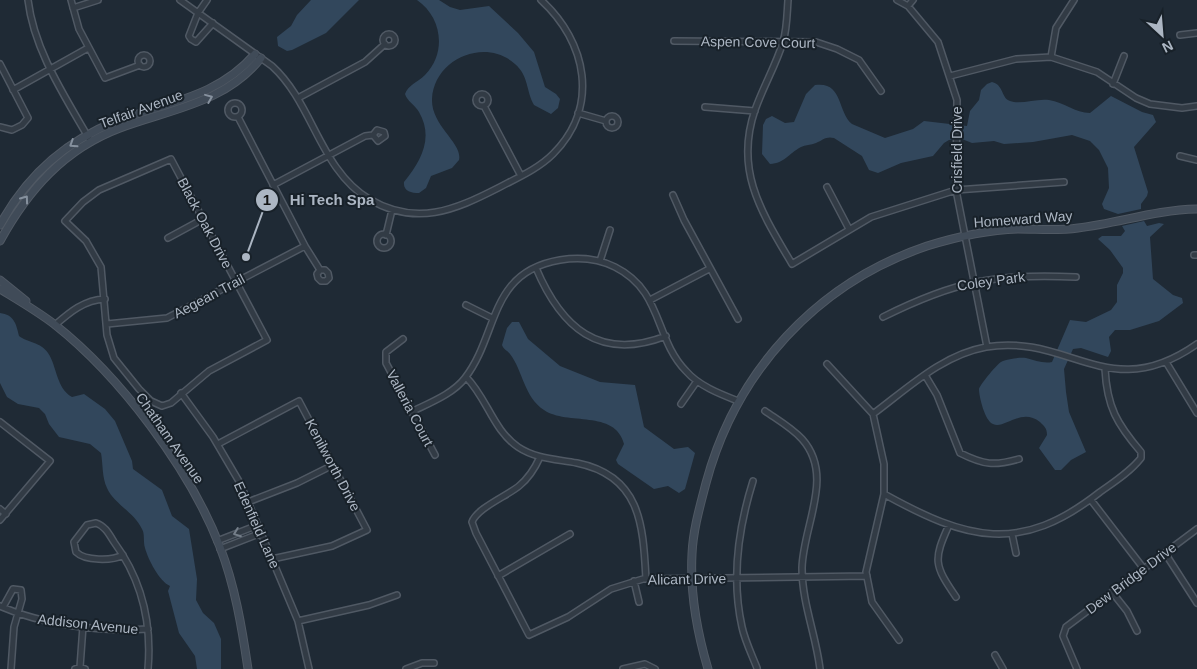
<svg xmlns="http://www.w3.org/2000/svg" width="1197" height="669" font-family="Helvetica,sans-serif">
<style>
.water{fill:#32475c}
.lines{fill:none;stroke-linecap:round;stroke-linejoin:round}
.street-casing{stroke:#505964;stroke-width:8}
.secondary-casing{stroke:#505964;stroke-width:9}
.street{stroke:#323b45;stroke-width:5}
.secondary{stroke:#404b58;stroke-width:7}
.oneway{stroke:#86919e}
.oneway2{stroke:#757f8a}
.labels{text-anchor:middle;stroke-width:4;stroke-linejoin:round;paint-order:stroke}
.street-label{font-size:14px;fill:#acb6c3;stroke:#182129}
.leader{fill:none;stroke:#acb6c3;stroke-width:2}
.callout-dot{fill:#acb6c3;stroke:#182129;stroke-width:2}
.mark-label{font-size:15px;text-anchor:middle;font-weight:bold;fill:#111}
.callout-label{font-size:15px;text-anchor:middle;font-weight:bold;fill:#acb6c3;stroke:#182129;stroke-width:4;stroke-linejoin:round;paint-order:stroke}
</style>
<rect width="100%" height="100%" fill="#1f2a35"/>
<path class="water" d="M311 0H359L326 33 292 50 287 51 278 46 277 37 291 26 297 15Z
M417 0H439L450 7 460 10 489 6 518 33 534 52 545 87 556 94 560 99 558 108 551 114 534 105C526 91 529 76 515 64 485 37 434 59 432 99 431 126 463 143 459 160L452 168 431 176 426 188 419 193C411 193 403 191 404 182 421 161 434 138 419 112 415 105 407 101 405 94 408 85 418 82 425 75 447 53 442 17 417 0Z
M992 82C1004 85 1001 98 1010 101 1021 105 1037 98 1049 100 1064 102 1075 113 1090 113L1111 96 1142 112 1153 115 1156 122 1134 147 1148 192 1147 196 1141 204V209L1118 214 1104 209 1102 204 1109 188 1108 168 1099 150 1090 141 1072 135 1033 142 1004 144 994 141 972 143 962 139 949 140 944 143 933 156 901 163 878 173 869 170 862 156 834 138C826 136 823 140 816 143 811 145 805 145 801 147 788 154 785 163 770 164L762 154 763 125 766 119 772 116 785 123 794 122 806 94 815 85C843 81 837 111 852 124L885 138 913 129 924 121 967 126 970 111 979 100 981 90 987 84Z
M1144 221 1147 226 1159 223 1164 224 1150 237 1153 279 1173 295 1182 298 1183 303 1159 321 1130 330H1115L1109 337 1111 351 1108 357 1081 348 1073 349 1064 369 1066 392 1069 412 1086 452 1071 460 1061 470H1055L1039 448 1047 435C1047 428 1044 426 1040 422 1021 407 1004 430 993 424 985 421 979 397 979 389 980 385 998 362 1003 361 1009 359 1020 357 1026 358 1035 360 1043 364 1052 362L1070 320 1086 322 1111 310 1117 302V285L1123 273V268L1110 250 1098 239 1102 236H1121L1125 231 1122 226Z
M0 313C14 315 16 323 19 336 28 343 41 342 48 353 57 366 56 388 72 397L84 394 105 409 115 421 132 461 133 469 162 490 172 516 189 529 197 579 196 600 203 613 214 623 221 639V669H197L195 656 179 633 168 591 170 586C159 581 148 559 145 548 143 541 145 534 142 529 134 512 114 504 107 488 102 478 103 464 101 453L90 444 59 437 49 424 45 414 39 408 18 404 7 397 0 383Z
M512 322H519L528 339 560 366 600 382 635 385 644 427 674 449 688 447 695 453 685 489 679 493 668 486 654 489 618 464 616 460 624 444C615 409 567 426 544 410 524 397 523 371 510 354 507 350 504 350 502 345L507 328Z"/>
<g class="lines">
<defs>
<path id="street" d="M28 0C34 51 66 98 91 142
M71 0 79 29 105 78 140 65
M180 0 272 66C313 103 320 170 369 199 416 227 455 210 498 188 517 178 538 169 553 154 600 107 587 42 541 0
M207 0 198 13 189 36 191 39 196 42 213 23
M788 0C787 14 787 29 783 42 776 65 763 87 755 110 734 171 762 213 792 264L871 217 956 190 1064 182
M897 0 908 6 938 42 957 100 956 190 987 347
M908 6 913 0
M73 8 98 0
M383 40a6 6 0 1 1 12 0a6 6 0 1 1-12 0Z
M1180 35 1197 33
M674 41 816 42 837 49 859 60 881 91
M138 61a6 6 0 1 1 12 0a6 6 0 1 1-12 0Z
M1051 57 1056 28 1074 0
M0 64 28 118 22 125 12 130 0 127
M950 76 1016 59 1051 57 1097 72 1136 98 1150 104 1182 108 1197 106
M1113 84 1124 56
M13 90 88 48
M476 100a6 6 0 1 1 12 0a6 6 0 1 1-12 0Z
M298 98 365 62 385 44
M228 110a7 7 0 1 1 14 0a7 7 0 1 1-14 0Z
M484 106 521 176
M705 107 755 111
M578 113 606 121
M606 122a6 6 0 1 1 12 0a6 6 0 1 1-12 0Z
M238 117 305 246 320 270H325L328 273 329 278 326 281H321L318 278 317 274 320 270
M1180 156 1197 160
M171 159 267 340 209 371 171 403 162 406 151 401 139 389 114 358 107 335 101 267 86 241 65 221 83 202 99 190Z
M273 185 365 136 373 135 377 130 384 132 385 136 378 141 373 135
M827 187 849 229
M673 195 684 220 738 319
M377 241a7 7 0 1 1 14 0a7 7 0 1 1-14 0Z
M386 235 392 210
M168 238 203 219
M1194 255H1197
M600 261 610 230
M536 268C561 327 599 362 666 336
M650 300 709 269
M466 305 492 318
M883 317C955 281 996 273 1076 277
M107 324 167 318 305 246
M55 325C70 312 84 300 105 299
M403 339 386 352V363L435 455
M1166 362 1197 413
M827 364 873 414 884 464V494L866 572 872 602 899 640
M925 375 937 395 960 453C984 465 994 466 1019 459
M466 377C487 398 493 430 518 447 536 459 556 459 577 463 641 476 643 525 646 579
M181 393 213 437 240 483 298 621 309 669
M681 404 697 381
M765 411C778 420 792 428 802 439 835 476 803 525 802 568 802 603 816 635 820 669
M411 412C429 403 453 394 465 378 499 334 488 272 560 260 579 257 597 258 615 267 663 291 654 338 686 371 699 386 720 394 738 401
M873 414C908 388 942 355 986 347 1070 333 1109 406 1197 344
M0 422 50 461 0 520
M218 444 299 401 367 530 332 546 272 559
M540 457C535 468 529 478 519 486 507 496 477 508 472 522L476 533 529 635 568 617 611 589 643 579 867 576
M753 481C738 529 731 578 742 627 745 641 752 655 757 668
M884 494C967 540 1020 555 1100 492 1114 482 1130 472 1141 458V452C1117 424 1107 407 1105 369
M1091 500 1144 569
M248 502 297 483 333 465
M0 509 6 514
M949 525C933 560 934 565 956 597
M1012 534 1016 553
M217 541 258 525
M220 549 261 533
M1165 553 1197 603
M123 555C112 561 85 561 76 552L74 542 87 525 96 523C105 526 109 534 114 542 142 580 152 622 148 669
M498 576 570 534
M634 581 639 602
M1112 592 1127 611 1137 631
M0 606C42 625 102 632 148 629
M3 607 13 589 21 590 22 599 14 627 11 669
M298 621 369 605 397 595
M995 655 1003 669
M80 667 83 626
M75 669 80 667 85 669
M406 669 422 663H434
M623 669 645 664 655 669
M1077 669 1063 636 1066 627 1197 529"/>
<path id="secondary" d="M0 225C26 177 66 141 117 121 168 102 218 97 255 54
M0 241C28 190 64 149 120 128 171 109 225 103 261 58
M0 280 26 301
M0 289C18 300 37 311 54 324 120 376 190 469 220 547 235 586 242 628 248 669
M708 669C697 632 690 592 692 554 693 530 700 506 706 483 736 371 817 283 927 246 956 237 987 230 1018 229 1038 229 1058 231 1078 228 1120 223 1154 210 1197 209"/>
</defs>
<use href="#street" class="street-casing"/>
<use href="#secondary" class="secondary-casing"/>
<use href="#street" class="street"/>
<use href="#secondary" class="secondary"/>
</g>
<defs><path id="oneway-chevron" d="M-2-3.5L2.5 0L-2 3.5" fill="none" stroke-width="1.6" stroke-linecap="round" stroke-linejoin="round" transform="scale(1.25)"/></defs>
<g class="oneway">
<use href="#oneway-chevron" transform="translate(209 98) rotate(-22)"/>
<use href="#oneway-chevron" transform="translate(73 144) rotate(147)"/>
<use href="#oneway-chevron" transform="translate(25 199) rotate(-54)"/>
</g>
<use class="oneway2" href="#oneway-chevron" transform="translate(237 533) rotate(159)"/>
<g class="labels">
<g class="street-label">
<text transform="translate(758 42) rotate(1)" y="5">Aspen Cove Court</text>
<text transform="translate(141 109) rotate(-20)" y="5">Telfair Avenue</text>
<text transform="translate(957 150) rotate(-90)" y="5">Crisfield Drive</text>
<text transform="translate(1023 219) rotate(-4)" y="5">Homeward Way</text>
<text transform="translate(205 223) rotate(62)" y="5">Black Oak Drive</text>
<text transform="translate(991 281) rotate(-8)" y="5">Coley Park</text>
<text transform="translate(209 296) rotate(-28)" y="5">Aegean Trail</text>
<text transform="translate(410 408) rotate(62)" y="5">Valleria Court</text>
<text transform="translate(170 438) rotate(55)" y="5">Chatham Avenue</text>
<text transform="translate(333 465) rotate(62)" y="5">Kenilworth Drive</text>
<text transform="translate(257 525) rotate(66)" y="5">Edenfield Lane</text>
<text transform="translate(1131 578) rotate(-37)" y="5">Dew Bridge Drive</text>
<text transform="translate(687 579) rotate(-1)" y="5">Alicant Drive</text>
<text transform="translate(88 624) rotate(6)" y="5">Addison Avenue</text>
</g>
</g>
<path class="leader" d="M246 257L267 200"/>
<g class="callout-dot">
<circle cx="246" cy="257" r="5"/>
<circle cx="267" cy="200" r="12"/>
</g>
<g class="mark-label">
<text x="267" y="205">1</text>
</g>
<g class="callout-label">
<text x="332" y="205">Hi Tech Spa</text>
</g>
<g transform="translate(1162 35) rotate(154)" stroke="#182129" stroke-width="4" paint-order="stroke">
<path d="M0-4L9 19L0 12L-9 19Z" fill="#acb6c3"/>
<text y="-8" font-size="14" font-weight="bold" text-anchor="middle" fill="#acb6c3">N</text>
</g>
</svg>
